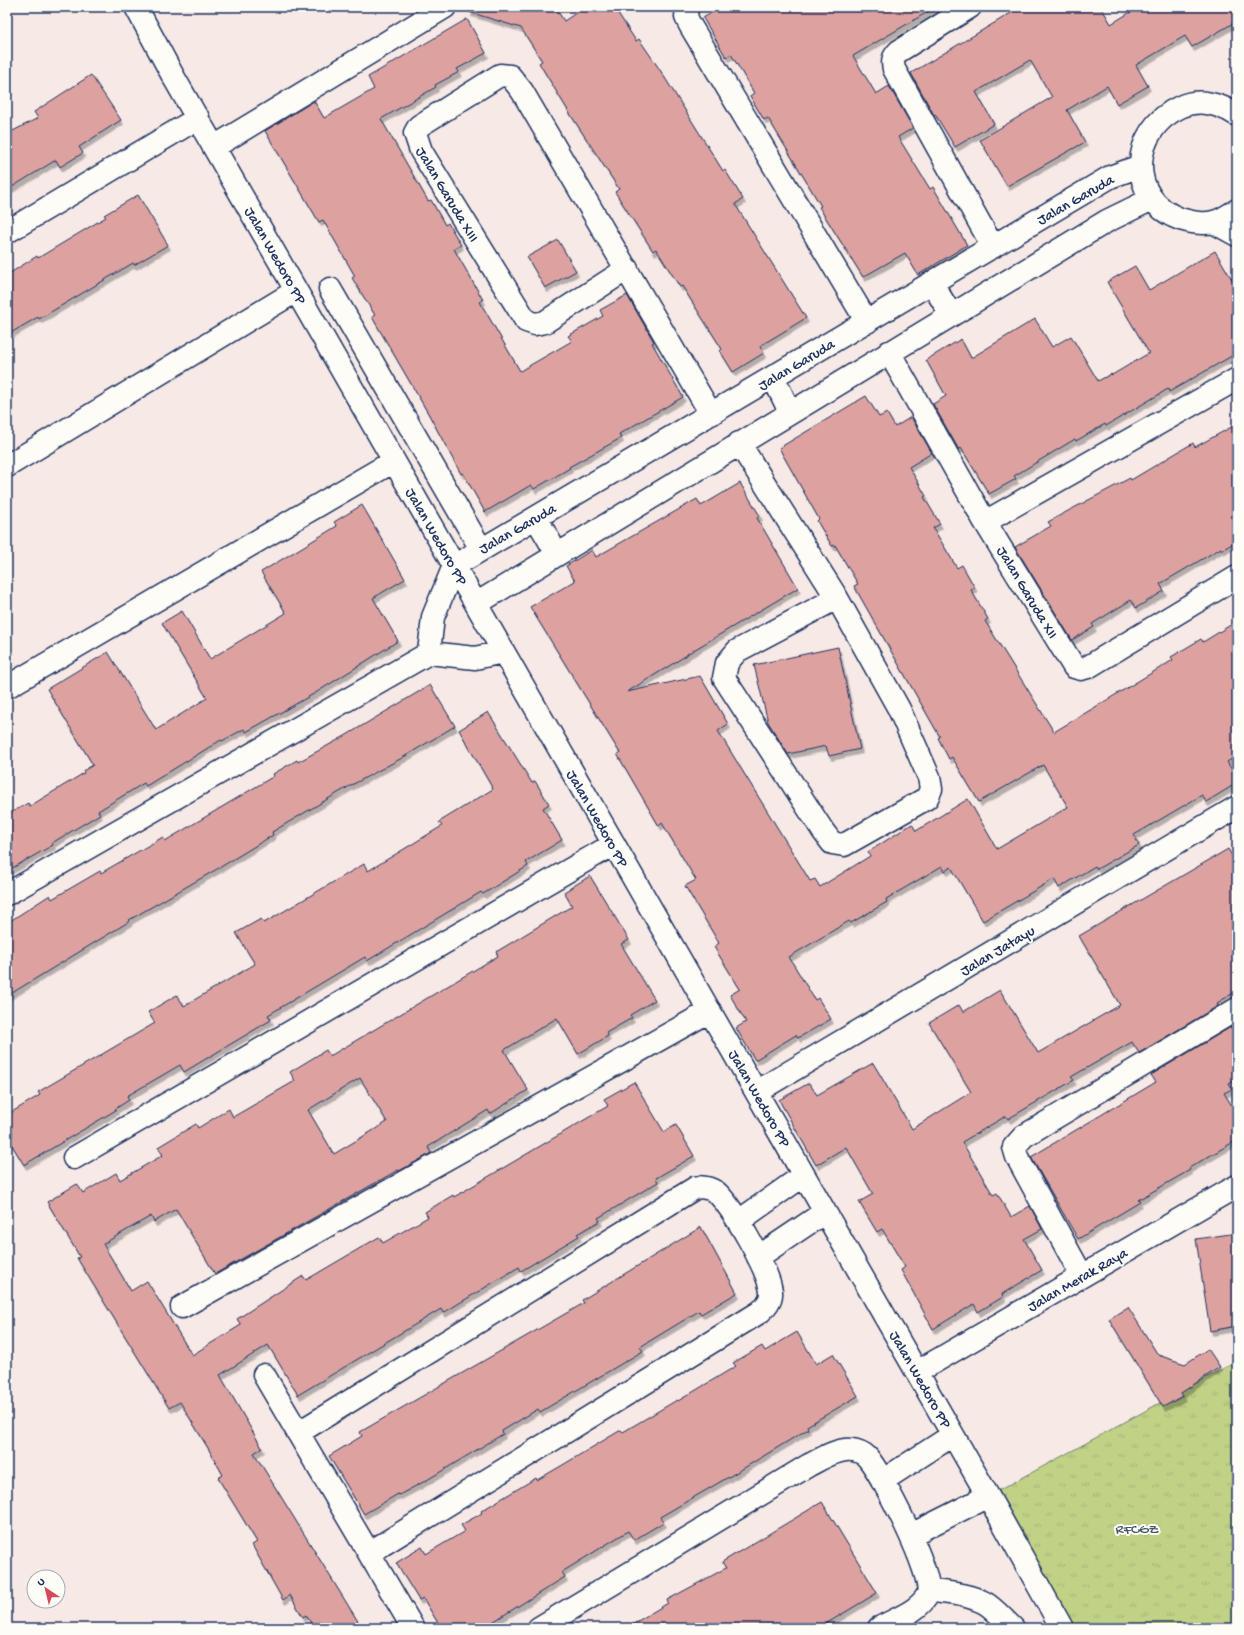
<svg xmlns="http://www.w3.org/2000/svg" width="1244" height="1635" font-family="'Gochi Hand',sans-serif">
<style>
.park{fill:url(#park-tufts);stroke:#6e8072}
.building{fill:#dda2a0;stroke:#1b2f5e;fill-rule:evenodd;filter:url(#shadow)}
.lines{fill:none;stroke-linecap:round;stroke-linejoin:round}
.minor-casing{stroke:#1b2f5e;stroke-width:25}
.minor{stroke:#fdfcf7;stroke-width:22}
.labels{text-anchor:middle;stroke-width:4;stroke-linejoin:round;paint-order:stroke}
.street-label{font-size:15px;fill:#1b2f5e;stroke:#fdfcf7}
.park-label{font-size:15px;fill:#445868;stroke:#fdfcf7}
</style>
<defs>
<pattern id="park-tufts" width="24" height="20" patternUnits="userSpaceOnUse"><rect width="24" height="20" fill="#c1d287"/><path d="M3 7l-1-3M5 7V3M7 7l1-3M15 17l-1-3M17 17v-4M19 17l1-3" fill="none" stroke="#a5b577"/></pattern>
<filter id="shadow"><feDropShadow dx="2.5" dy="4.5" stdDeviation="0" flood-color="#0004"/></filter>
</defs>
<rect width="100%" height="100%" fill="#f7eae6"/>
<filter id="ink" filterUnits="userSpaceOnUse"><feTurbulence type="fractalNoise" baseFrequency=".025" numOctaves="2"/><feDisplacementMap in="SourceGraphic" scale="8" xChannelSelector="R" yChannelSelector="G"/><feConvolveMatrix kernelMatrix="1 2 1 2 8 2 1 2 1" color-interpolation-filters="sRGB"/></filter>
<g filter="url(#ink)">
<path class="park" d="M1237 1361V1628H1075L998 1491Z"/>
<path class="building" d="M470 7H555L564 21 585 7H614L636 41 639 39 660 70 723 171 725 170 743 199 735 204 806 318 760 346 764 353 733 372 720 351 722 349 682 286 680 287 656 249 653 251 615 192 619 189 572 117 539 63 542 61 521 28 469 12Z
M721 7H936L853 56 876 94 889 86 913 128 898 137 930 189 933 187 967 245 918 275 905 253 863 277 819 207 821 206 768 118 764 120 750 96 754 93 731 54 726 57 703 18Z
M1021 7H1101L1111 24 1139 7H1237V21L1192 47 1185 36 1136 65 1148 86 1117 104 1107 86 1067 110 1085 142 1007 186 980 140 1052 97 1030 60 976 92 994 124 955 147 935 114 934 115 911 73Z
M467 19 486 53 457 69 459 72 435 85 436 87 381 119 428 201 431 200 445 225 448 223 461 245 454 249 483 300 480 302 520 371 572 341 568 336 603 316 600 310 627 295 654 342 652 343 683 397 619 434 621 438 569 467 570 468 534 489 531 485 485 512 463 473 461 474 428 413 372 317 375 315 352 278 355 276 323 220 319 222 265 131 314 101 324 118 374 89 368 77Z
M91 75 121 120 79 147 83 153 60 167 56 160 7 190V134L38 118 34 112Z
M138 195 168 245 134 265 133 263 39 319 38 317 7 335V275L37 256 38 258 106 217 104 215Z
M558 240 576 271 545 288 527 257Z
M1215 251 1237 288V353L1169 392 1168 389 1106 426 1105 424 1076 441 1075 439 1014 476 1016 479 989 494 961 448 959 450 933 404 946 396 926 360 961 339 971 358 1035 319 1052 347 1071 336 1098 381 1111 374 1112 375 1149 353 1107 282 1135 266 1149 290Z
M866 396 879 417 887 413 895 427 911 417 932 453 909 467 926 496 924 497 940 524 933 528 957 568 962 565 975 588 971 590 988 619 985 621 1054 732 1173 660 1171 657 1201 639 1203 642 1237 621V756L1227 762 1237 778V783L1206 802 1202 795 1134 835 1139 845 1097 869 1095 866 1059 888 1054 879 983 921 951 867 945 871 942 866 886 899 887 902 851 923 849 921 789 957 815 1000 818 998 831 1019 798 1038 796 1035 755 1060 736 1028 746 1022 730 995 740 989 714 947 719 943 685 886 696 880 662 823 659 826 617 754 620 753 530 607 575 581 566 566 592 550 596 557 697 499 701 506 740 483 760 516 757 518 798 588 687 654V655L627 692 700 676 728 724 718 731 810 881 815 879 820 887 870 856 868 852 912 824 916 831 968 799 997 849 1068 807 1043 765 979 802 952 757 949 759 938 738 940 737 854 586 858 584 835 545 832 546 817 521 819 519 779 448Z
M1237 424V541L1222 550 1221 548 1160 584 1164 591 1136 608 1131 600 1092 624 1094 627 1072 640 1015 547 1051 526 1048 522 1068 511 1130 478 1131 480 1193 443 1195 447Z
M362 505 405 579 373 598 398 641 317 692 246 732 244 729 222 741 221 740 146 786 144 783 98 811 100 814 52 843 53 845 7 871V815L28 803 30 806 84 773 83 771 93 765 47 689 108 652 156 730 207 698 162 623 182 611 210 659 286 613 261 572 337 526 334 522Z
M838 647 860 749 829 756 826 746 788 754 768 722 754 665Z
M430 685 455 726 402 758 348 787 272 832 273 835 224 865 129 920 130 921 7 996V923L50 895 52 899 100 871 101 873 163 837 165 841 274 776 273 774 297 760 298 762 345 736Z
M488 712 532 783 535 781 549 804 543 808 562 840 526 862 528 866 483 894 481 892 367 961 365 957 268 1015 271 1020 184 1072 180 1065 127 1096 129 1100 115 1109 116 1110 24 1165 7 1137V1115L40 1095 38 1092 155 1023 148 1012 177 995 184 1006 255 964 236 933 261 919 264 923 364 864 368 871 442 826 439 822 493 789 459 730Z
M1228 849 1237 864V991L1217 1003 1218 1006 1139 1053 1132 1042 1071 1077 1074 1080 1008 1119 1006 1116 962 1142 993 1195 997 1193 1011 1217 1030 1206 1042 1229 1024 1239 1042 1270 1002 1294 1003 1297 978 1312 974 1304 933 1329 901 1270 905 1267 882 1229 877 1232 859 1202 873 1194 846 1147 816 1165 779 1100 809 1083 817 1095 873 1063 912 1129 971 1092 929 1023 959 1005 963 1012 1000 990 1038 1053 1120 1005 1079 936Z
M590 876 629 940 621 944 655 1000 630 1015 632 1018 606 1033 608 1036 578 1054 557 1018 504 1050 528 1090 490 1114 488 1110 428 1147 431 1153 421 1159 399 1171 398 1170 215 1274 176 1209 154 1222 151 1216 103 1244 131 1291 147 1281 192 1355 241 1325 237 1319 303 1276 306 1280 379 1237 383 1243 428 1217 425 1212 453 1195 454 1197 608 1106 604 1099 634 1082 664 1132 676 1125 694 1156 656 1178 658 1182 598 1218 600 1221 577 1234 579 1236 521 1271 519 1267 443 1313 441 1309 298 1395 268 1345 220 1375 262 1448 254 1453 362 1628H314L306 1615 303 1617 290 1595 283 1600 252 1545 257 1542 218 1478 223 1475 208 1448 180 1402 169 1408 77 1258 80 1257 47 1202 77 1184 83 1193 116 1173 120 1180 163 1155 158 1147 196 1124 198 1128 229 1109 233 1117 295 1081 290 1072 326 1050 330 1056 498 956 496 952 572 906 564 892ZM360 1078 387 1122 334 1154 308 1110Z
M1231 1027 1237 1037V1079L1229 1084 1232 1089 1224 1093 1237 1114V1140L1189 1168 1190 1170 1138 1200 1140 1202 1078 1239 1031 1157 1156 1082 1151 1075Z
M701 1227 737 1293 701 1314 699 1311 640 1347 643 1351 540 1412 538 1409 502 1431 503 1434 427 1480 399 1495 398 1494 364 1514 329 1456 362 1436 360 1432 584 1303 582 1300Z
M1237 1233V1326L1210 1331 1196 1239Z
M1128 1307 1158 1355 1185 1364 1208 1349 1220 1367 1181 1393 1183 1396 1163 1407 1109 1319Z
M797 1332 816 1364 833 1354 858 1396 807 1426 808 1429 744 1468 660 1517 664 1522 634 1540 628 1531 562 1572 565 1577 483 1628H441L423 1598 419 1600 396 1563 422 1547 426 1554 465 1531 461 1525 482 1513 481 1511 536 1478 537 1480 561 1466 621 1430 623 1432 677 1400 678 1401 736 1366 733 1363 762 1346 765 1351Z
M822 1502 877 1593 819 1628H626L668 1603 667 1600 726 1568 722 1562Z"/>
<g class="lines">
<defs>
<path id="minor" d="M136 7 173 76 988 1496 1062 1628
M687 7 686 17 690 25 867 322
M970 7 899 51C893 57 892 61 894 69L993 247
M1237 115C1220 104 1199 98 1180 107 1130 130 1126 199 1180 219 1190 222 1202 225 1213 222 1221 221 1230 214 1237 210
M214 147 445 7
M1213 222 1237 235
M7 232 198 118
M627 269 545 322 535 324 526 321 421 151 415 133 419 126 500 75 510 76 522 91 711 414
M932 283 951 315
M330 289 481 549
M889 352 985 522 1074 667 1081 669 1088 667 1237 577
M773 377 790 412
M739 443 837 598 899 709 929 777 931 789 927 798 844 845 832 843 823 831 724 678 727 663 737 651 837 598
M7 466 296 291
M536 518 557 554
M985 522 1237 379
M476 604 1107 221 1152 199
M429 653 433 617 454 566 1110 177 1140 166
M7 687 394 461
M7 894 429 653 475 658 503 652
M756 1092 1237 807
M74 1158 614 844
M739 1221 804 1175
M758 1257 825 1212
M1082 1276 1017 1157 1014 1147 1024 1136 1237 1009
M182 1307 710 1011
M917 1372 1237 1186
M264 1375 413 1628
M298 1433 695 1188C703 1186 709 1188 716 1192 732 1206 768 1269 771 1291 772 1300 766 1306 760 1312L369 1553
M882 1481 953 1435
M911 1535 988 1496
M929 1591C947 1592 968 1594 985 1603 995 1609 1004 1620 1013 1628
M539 1628 809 1465C821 1459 838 1448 852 1450 856 1450 863 1453 866 1456 880 1469 935 1577 928 1594 920 1611 895 1619 879 1628"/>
</defs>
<use href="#minor" class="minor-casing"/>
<use href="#minor" class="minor"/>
</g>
</g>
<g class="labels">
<g class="street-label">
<text transform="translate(448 194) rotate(59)" y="5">Jalan Garuda XIII</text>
<text transform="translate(1075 199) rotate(-30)" y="5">Jalan Garuda</text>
<text transform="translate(276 255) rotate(60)" y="5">Jalan Wedoro PP</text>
<text transform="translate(796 364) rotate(-31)" y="5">Jalan Garuda</text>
<text transform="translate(517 528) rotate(-30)" y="5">Jalan Garuda</text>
<text transform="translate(437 536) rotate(60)" y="5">Jalan Wedoro PP</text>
<text transform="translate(1028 592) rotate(59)" y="5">Jalan Garuda XII</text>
<text transform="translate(598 818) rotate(60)" y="5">Jalan Wedoro PP</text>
<text transform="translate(997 950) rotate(-31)" y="5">Jalan Jatayu</text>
<text transform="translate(760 1098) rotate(60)" y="5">Jalan Wedoro PP</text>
<text transform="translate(1077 1279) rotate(-30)" y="5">Jalan Merak Raya</text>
<text transform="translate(921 1379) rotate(60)" y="5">Jalan Wedoro PP</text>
</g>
<g class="park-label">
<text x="1137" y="1533">RFCGZ</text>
</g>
</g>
<rect width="1244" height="1635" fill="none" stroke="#fdfcf7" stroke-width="24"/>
<rect x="12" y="12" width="1220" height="1611" fill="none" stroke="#1b2f5e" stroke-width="1.5" filter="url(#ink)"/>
<g transform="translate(46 1589) rotate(325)"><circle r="19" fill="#fdfcf7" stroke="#a3aaba"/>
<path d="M0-3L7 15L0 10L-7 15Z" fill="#d1495b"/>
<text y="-6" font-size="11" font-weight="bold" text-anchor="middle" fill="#1b2f5e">U</text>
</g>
</svg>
